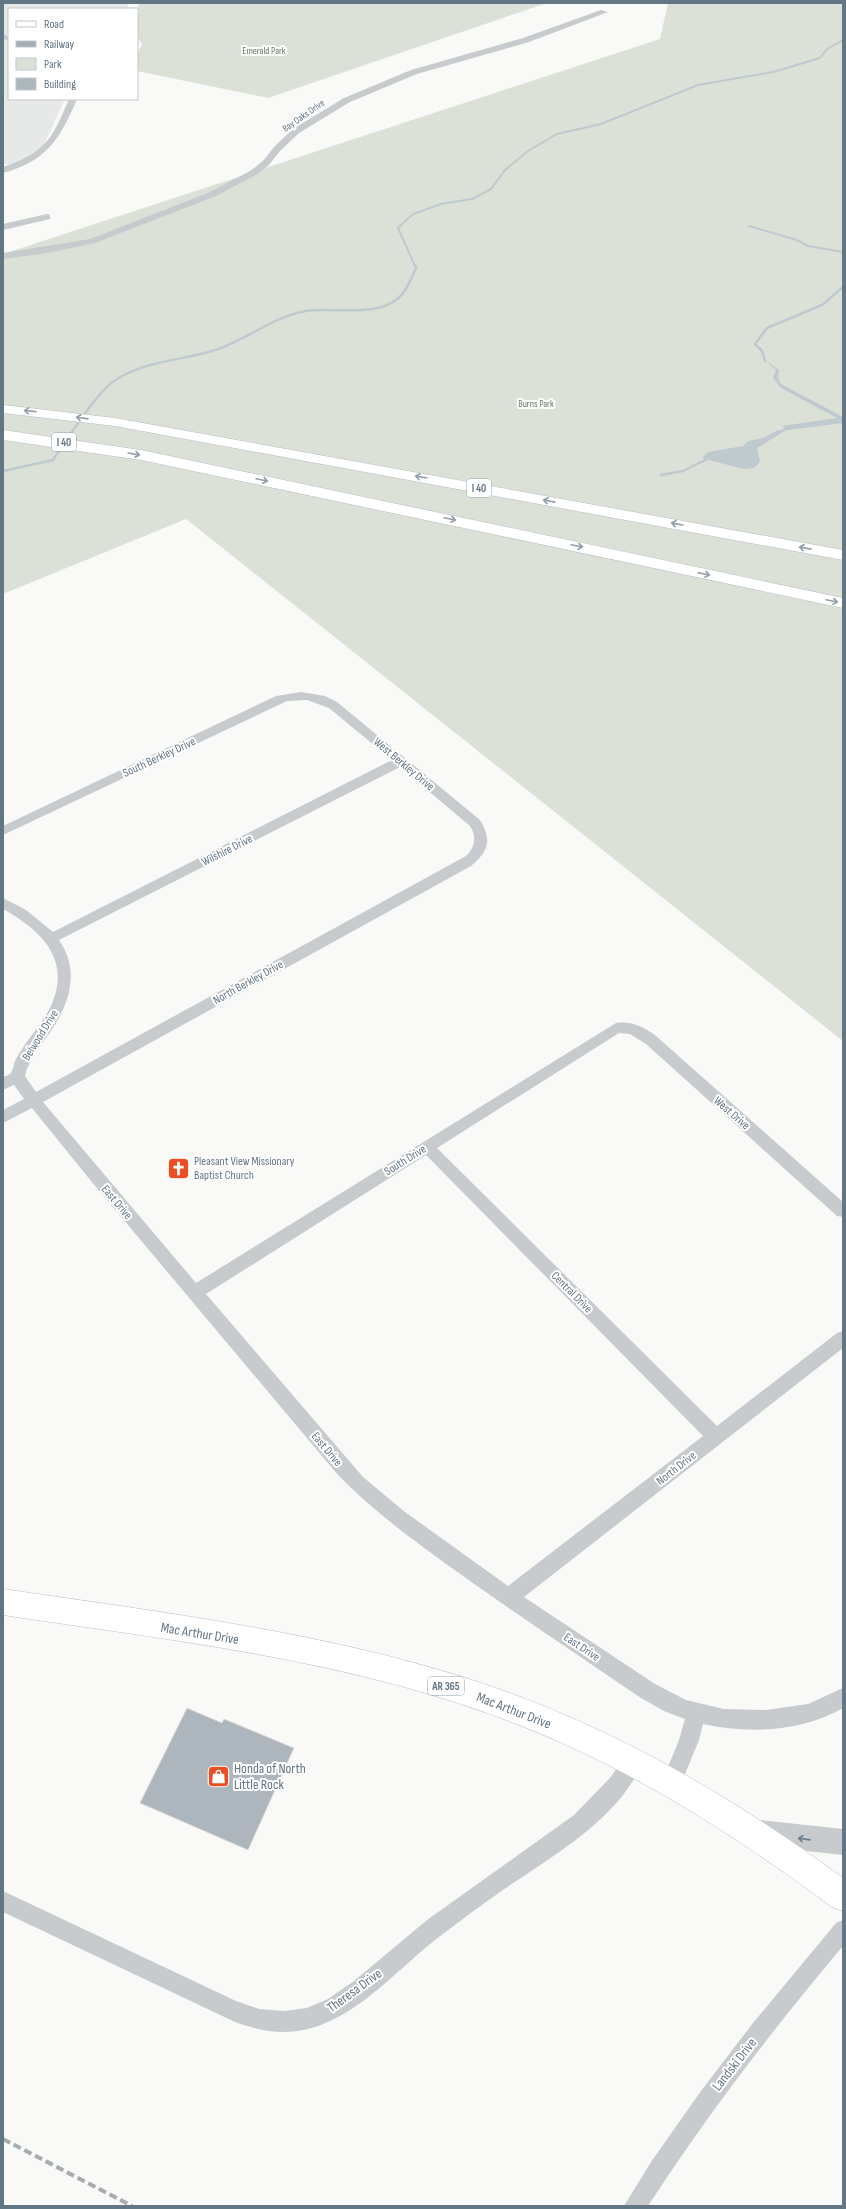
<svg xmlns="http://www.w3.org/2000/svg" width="846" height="2209" font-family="'Sofia Sans Condensed',sans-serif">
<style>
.built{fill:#e7e8e8}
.green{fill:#dbe1d7}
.water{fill:#becace}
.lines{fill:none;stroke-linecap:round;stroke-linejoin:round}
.stream-far1{stroke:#becace;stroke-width:2}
.stream{stroke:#becace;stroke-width:2.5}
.building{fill:#adb6bc;stroke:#dbdbd9}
.primary-casing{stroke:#b8bdc0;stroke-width:1}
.motorway-casing{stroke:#b9bdc0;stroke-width:1}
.minor{fill:#c7cbce;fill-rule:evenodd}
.tertiary{fill:#c7cbce;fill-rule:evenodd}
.primary{fill:#fff;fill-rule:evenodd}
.motorway{fill:#fff;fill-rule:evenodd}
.rail{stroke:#a5adb2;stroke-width:4;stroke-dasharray:8 4;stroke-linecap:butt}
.oneway{stroke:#929fa8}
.oneway2{stroke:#687a87}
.labels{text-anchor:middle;stroke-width:4;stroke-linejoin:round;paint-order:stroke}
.far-park-label{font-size:10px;fill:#677a62;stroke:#fff}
.far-street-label{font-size:10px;fill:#637683;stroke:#fff}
.shield{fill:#fff;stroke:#929fa8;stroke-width:1}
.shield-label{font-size:11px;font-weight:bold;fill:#637683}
.street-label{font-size:12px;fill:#637683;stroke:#fff}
.poi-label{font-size:12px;fill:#637683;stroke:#fff;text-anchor:start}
.near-street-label{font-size:14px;fill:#637683;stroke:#fff}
.near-poi-label{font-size:14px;fill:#637683;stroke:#fff;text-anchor:start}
</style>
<rect width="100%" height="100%" fill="#f9f9f7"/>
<path class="built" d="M3 3H128V9H9V99H65L42 149 12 165 3 163Z"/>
<path class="green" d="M139 3H547L268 98 137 71V53L142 45 137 35Z
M668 3H843V1041L186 519 3 594V254L660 39Z"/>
<path class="water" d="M761 357 779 370 778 378 781 384 843 417V423L788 430 782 426 837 418 781 388 773 378 776 370Z
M778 430 783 432 757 448 760 462 754 468 743 469 702 458 708 452 743 446 748 441 763 438Z"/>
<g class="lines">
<path class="stream-far1" d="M749 226 797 240 808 246 843 252
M415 266 398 228 413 214 441 204 472 199 491 189 505 170 528 151 557 134 601 124 698 85 773 72 820 58 827 49 843 40"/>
<path class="stream" d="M765 361 762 351 755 344 767 328 822 305 843 287
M777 433 791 427
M3 471 53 460C66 441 97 392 114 381 144 361 178 361 212 351 244 342 271 317 306 311 333 307 374 317 396 300 406 293 412 278 416 267L415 265
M661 475 683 471 709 458"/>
</g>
<path class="building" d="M187 1708 222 1723 224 1719 294 1748 248 1850 140 1803Z"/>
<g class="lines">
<defs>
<path id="primary" d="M3 1589C159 1612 318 1631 469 1679 604 1722 729 1794 843 1878V1911L832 1907C735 1835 632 1769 519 1725 355 1660 176 1641 3 1615Z"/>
<path id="motorway" d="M3 405 115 418 843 550V560L115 426 3 413Z
M3 430 141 450 843 598V608L141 460 3 440Z"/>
</defs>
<use href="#primary" class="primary-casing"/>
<use href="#motorway" class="motorway-casing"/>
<path class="minor" d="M601 10 608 12 529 42 417 74 350 102 299 133 280 151 269 165 256 175 216 196 95 243 48 253 3 259V253L90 239 210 192 250 171 263 161 274 147 293 129 344 98 411 70 523 38Z
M3 35 9 36V40L3 39Z
M69 99H77C60 139 47 161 3 173V167C46 152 52 139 69 99Z
M47 214 50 215V219L3 230V224Z
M301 692 325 696 337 702 480 820C492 840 489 851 471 866L43 1102 196 1283 616 1023C632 1021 644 1027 656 1036L843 1202V1217L837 1216 646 1044 630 1034 619 1033 437 1148 717 1426 837 1333 843 1331V1348L524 1597 655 1684 686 1700 724 1709 766 1710 808 1704 843 1688V1708C801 1732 749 1734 703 1724L699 1740 678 1791 671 1794 664 1791 661 1784 679 1740 685 1719 664 1711 641 1698C579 1656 516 1614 456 1571 414 1541 373 1511 338 1475L91 1181 32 1108 3 1123V1110L24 1099 14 1085 3 1090V1077C5 1076 10 1075 11 1073 13 1070 14 1064 15 1061 18 1055 22 1049 26 1043 36 1029 47 1017 53 1001 70 957 39 929 3 909V898L26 910 53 932 392 760 329 708 307 700 287 701 3 835V826L276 696ZM400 767 470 826C477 837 475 847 466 856L36 1092 25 1076C29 1058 41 1046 51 1031 70 1003 80 970 59 940ZM426 1155 703 1436 508 1586 405 1512 363 1477 206 1294Z
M632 1753 639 1756 642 1763C619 1819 551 1857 503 1890 481 1905 460 1921 439 1937 401 1966 367 2007 321 2025 291 2036 265 2033 235 2022L3 1912V1891L236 2001 259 2009 284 2011 307 2008 328 1999 354 1981 427 1920 574 1815 610 1778 625 1756Z
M843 1920V1946C773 2029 707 2115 648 2206H624L651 2162 701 2091 753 2023 836 1923Z"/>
<path class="tertiary" d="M759 1820 843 1829V1855L759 1846 750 1842 746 1833 750 1824Z"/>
<use href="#primary" class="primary"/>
<use href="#motorway" class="motorway"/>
<path class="rail" d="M3 2139 132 2206"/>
</g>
<defs><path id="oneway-shaft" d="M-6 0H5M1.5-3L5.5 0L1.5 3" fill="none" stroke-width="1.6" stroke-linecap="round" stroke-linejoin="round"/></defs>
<g class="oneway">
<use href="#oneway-shaft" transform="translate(30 411) rotate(-174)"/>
<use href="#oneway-shaft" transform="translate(82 418) rotate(-172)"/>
<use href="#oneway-shaft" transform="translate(134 454) rotate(10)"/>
<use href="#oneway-shaft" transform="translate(421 477) rotate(-170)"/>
<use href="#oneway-shaft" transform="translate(262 480) rotate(12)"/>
<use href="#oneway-shaft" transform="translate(549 501) rotate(-169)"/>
<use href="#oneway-shaft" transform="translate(450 519) rotate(12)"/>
<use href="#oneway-shaft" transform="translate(677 524) rotate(-170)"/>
<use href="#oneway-shaft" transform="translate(577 546) rotate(12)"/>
<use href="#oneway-shaft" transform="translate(805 548) rotate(-169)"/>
<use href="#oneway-shaft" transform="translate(704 574) rotate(12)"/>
<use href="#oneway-shaft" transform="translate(832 601) rotate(12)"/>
</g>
<use class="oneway2" href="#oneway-shaft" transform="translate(804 1839) rotate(-172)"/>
<defs>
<symbol id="church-square" viewBox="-11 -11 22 22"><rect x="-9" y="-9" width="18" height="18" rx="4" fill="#ec4e23" stroke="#fff"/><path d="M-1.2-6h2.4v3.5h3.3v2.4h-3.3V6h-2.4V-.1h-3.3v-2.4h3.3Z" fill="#fff"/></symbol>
<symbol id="shop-square" viewBox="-11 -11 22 22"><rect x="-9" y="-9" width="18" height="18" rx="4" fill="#ec4e23" stroke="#fff"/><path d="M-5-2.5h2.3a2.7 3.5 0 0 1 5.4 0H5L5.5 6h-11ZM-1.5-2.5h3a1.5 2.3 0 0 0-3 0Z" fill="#fff"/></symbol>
</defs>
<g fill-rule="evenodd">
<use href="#church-square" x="166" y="1156" width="25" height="25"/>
<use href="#shop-square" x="206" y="1764" width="25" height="25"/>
</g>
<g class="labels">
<g class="far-park-label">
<text x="264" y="54">Emerald Park</text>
<text x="536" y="407">Burns Park</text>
</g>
<g class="far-street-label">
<text transform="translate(303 115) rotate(-35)" y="4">Bay Oaks Drive</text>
</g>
<g class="shield">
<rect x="52" y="433" width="24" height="18" rx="3"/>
<rect x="467" y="479" width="24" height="18" rx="3"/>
<rect x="428" y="1677" width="36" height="18" rx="3"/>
</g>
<g class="shield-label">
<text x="64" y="446">I 40</text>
<text x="479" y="492">I 40</text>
<text x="446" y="1690">AR 365</text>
</g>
<g class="street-label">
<text transform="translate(159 757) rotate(-25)" y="4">South Berkley Drive</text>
<text transform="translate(404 764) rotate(40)" y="4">West Berkley Drive</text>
<text transform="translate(227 850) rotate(-27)" y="4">Wilshire Drive</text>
<text transform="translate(248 982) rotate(-29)" y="4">North Berkley Drive</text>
<text transform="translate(40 1035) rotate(-58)" y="4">Belwood Drive</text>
<text transform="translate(732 1113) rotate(41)" y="4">West Drive</text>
<text transform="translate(405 1160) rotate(-32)" y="4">South Drive</text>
<text transform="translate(117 1202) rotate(50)" y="4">East Drive</text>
<text transform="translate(572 1292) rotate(45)" y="4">Central Drive</text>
<text transform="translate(327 1449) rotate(50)" y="4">East Drive</text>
<text transform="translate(676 1468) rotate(-38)" y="4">North Drive</text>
<text transform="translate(582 1647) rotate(34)" y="4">East Drive</text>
</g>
<g class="poi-label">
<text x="194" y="1165">Pleasant View Missionary<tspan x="194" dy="14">Baptist Church</tspan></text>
</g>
<g class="near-street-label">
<text transform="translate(200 1633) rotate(9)" y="5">Mac Arthur Drive</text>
<text transform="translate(514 1710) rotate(21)" y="5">Mac Arthur Drive</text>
<text transform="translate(354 1990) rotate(-36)" y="5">Theresa Drive</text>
<text transform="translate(734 2064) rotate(-52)" y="5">Landski Drive</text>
</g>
<g class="near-poi-label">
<text x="234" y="1773">Honda of North<tspan x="234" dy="16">Little Rock</tspan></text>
</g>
</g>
<rect width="846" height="2209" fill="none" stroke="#637683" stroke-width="8"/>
<rect x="8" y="8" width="130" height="92" fill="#ffffff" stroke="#c1c8cd"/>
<rect x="16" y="21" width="20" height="6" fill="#ffffff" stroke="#c1c8cd"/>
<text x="44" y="28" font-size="12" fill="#637683">Road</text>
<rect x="16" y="41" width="20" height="6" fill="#a5adb2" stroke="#c1c8cd"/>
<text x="44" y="48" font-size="12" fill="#637683">Railway</text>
<rect x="16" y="58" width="20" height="12" fill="#dbe1d7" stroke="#c1c8cd"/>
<text x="44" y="68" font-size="12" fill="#637683">Park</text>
<rect x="16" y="78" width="20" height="12" fill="#adb6bc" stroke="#c1c8cd"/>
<text x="44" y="88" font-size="12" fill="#637683">Building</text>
</svg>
